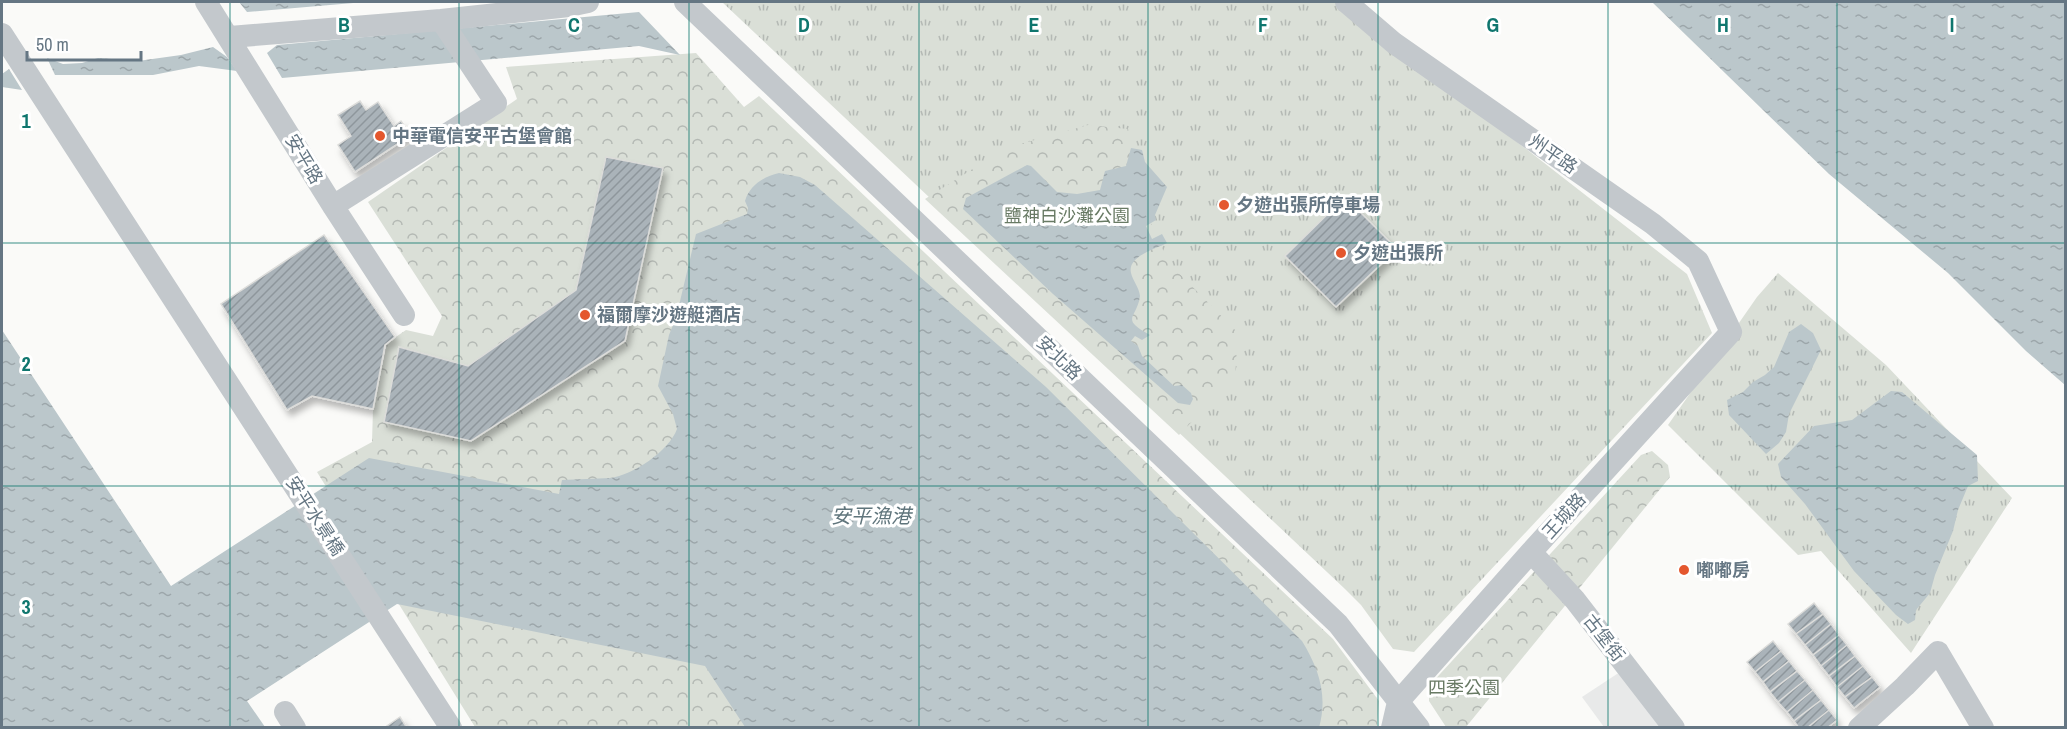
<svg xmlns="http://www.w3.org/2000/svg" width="2067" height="729" font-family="'Archivo Narrow','Noto Sans TC',sans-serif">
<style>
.built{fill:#e8e9e9}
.grass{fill:url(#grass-tufts)}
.park{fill:url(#park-crowns)}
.water{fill:url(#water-ripples)}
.building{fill:url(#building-hatch);stroke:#dcdcda;stroke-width:1.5;filter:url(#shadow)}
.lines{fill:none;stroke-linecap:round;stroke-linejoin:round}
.minor{stroke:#c3c8cc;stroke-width:22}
.grid{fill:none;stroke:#0f766e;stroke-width:1.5;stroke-opacity:0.55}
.poi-dot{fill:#e4572e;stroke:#fff;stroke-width:2}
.labels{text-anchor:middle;stroke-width:6;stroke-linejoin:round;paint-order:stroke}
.poi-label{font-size:18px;font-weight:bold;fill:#657683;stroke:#fff;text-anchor:start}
.street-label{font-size:18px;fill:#657683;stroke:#fff}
.park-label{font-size:18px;fill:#687a64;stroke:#fff}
.water-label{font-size:20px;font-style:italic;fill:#60757c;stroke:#fff}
.grid-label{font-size:20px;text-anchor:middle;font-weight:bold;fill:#0f766e;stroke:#fff;stroke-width:6;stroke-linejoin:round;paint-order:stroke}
</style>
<defs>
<pattern id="grass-tufts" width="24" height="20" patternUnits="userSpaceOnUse" patternTransform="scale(1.5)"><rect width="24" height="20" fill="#dadfd7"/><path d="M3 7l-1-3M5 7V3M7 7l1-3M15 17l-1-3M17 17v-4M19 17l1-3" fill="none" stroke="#b4b9b4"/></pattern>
<pattern id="park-crowns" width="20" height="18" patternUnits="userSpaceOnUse" patternTransform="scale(1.5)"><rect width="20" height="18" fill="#dadfd7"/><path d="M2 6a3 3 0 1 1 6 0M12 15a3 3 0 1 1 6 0" fill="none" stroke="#b4b9b4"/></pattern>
<pattern id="water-ripples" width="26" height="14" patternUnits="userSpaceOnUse" patternTransform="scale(1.5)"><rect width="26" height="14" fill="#bbc7cb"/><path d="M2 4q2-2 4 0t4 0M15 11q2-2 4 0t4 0" fill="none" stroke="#9ca6aa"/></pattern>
<pattern id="building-hatch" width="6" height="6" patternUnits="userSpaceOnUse" patternTransform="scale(1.5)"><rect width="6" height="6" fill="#aab3b9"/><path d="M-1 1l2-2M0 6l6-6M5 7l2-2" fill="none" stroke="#8e969c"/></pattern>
<filter id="shadow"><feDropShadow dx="3.5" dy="6" stdDeviation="3" flood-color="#0004"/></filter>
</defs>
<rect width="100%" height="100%" fill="#fafaf8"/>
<path class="built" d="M1620 672 1663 727H1604L1582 697Z"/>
<path class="grass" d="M722 2H1337L1687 274 1712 333 1414 652 1393 649 1361 605 1345 589Z
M1778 273 1886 365 2012 498 1911 653 1821 551 1798 555 1668 425 1757 297Z"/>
<path class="park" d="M696 53 744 107 759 96 1333 639 1379 701 1377 727H475L317 472 372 442 373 409 387 343 406 330 433 336 442 316 368 202 517 99 506 67Z
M1088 125 1128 129 1140 164 1149 219 1169 263 1238 333 1235 377 1179 435 925 199 1006 148Z
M1652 451 1668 465 1670 477 1466 727H1446L1429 701V686L1641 455Z"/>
<path class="water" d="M239 2H365L247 12Z
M1652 2H2065V385L2026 351 1948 273 1829 174Z
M639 12 680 55 639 46 282 78 267 53 277 45Z
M213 47 227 57 237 71 199 66 153 75H55L47 58 63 64 82 63 98 58 138 61 181 55Z
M9 69 22 90 2 87V74Z
M1131 148 1142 150 1145 162 1167 187 1155 215 1156 220 1146 226 1152 239 1162 234 1167 243C1156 249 1127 256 1131 273 1133 281 1139 287 1140 296 1137 319 1119 318 1150 335L1142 340 1135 336 1131 341 1138 346 1142 356 1174 386 1182 385 1191 393 1193 399 1190 405 1178 403 1053 294 963 209 966 198 1027 165 1031 166 1057 192 1077 194 1100 190 1105 171 1126 166Z
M779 173 800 177 815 185 1046 387 1302 641C1319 669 1328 695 1319 728L745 727 705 666 397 604 247 701 265 727H2V330L171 586 369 458 559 494 562 480C578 479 595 479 610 478 633 475 669 451 677 429L673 414 658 386 669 335 676 318 696 234 747 214 748 208 745 201C750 185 763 177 779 173Z
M1801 324 1813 333 1821 350 1789 414 1786 432 1779 443 1766 454 1729 415 1727 400 1743 392 1753 382 1765 375 1774 367 1789 332Z
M1891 391 1902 392 1977 455 1978 481 1968 486 1958 510 1953 531 1935 575 1930 593 1916 610 1915 620 1908 624 1896 615 1854 571 1805 504 1781 477 1778 464 1814 426 1852 420Z"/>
<path class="building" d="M360 101 366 110 378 102 394 126 401 121 411 135 355 172 338 145 351 136 338 115Z
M606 157 663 168 625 341 471 441 384 422 399 347 468 366 576 290Z
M1345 197 1397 249 1336 307 1285 256Z
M324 235 395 337 385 345 373 409 312 396 287 410 221 304Z
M1814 603 1823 614 1796 634 1788 624Z
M1823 614 1831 624 1805 645 1796 634Z
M1831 624 1839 635 1813 655 1805 645Z
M1839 635 1847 645 1821 666 1813 655Z
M1773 641 1781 651 1755 672 1747 662Z
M1847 645 1855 656 1829 676 1821 666Z
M1781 651 1789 661 1763 682 1755 672Z
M1855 656 1863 666 1837 687 1829 676Z
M1789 661 1797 671 1770 692 1763 682Z
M1863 666 1872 677 1845 697 1837 687Z
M1797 671 1805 680 1778 702 1770 692Z
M1872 677 1880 687 1854 708 1845 697Z
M1805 680 1813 690 1787 712 1778 702Z
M1813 690 1821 700 1794 721 1787 712Z
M1821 700 1829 710 1807 728H1799L1794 721Z
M1829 710 1837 720 1827 728H1807Z
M400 717 407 728H384Z"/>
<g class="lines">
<path class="minor" d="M206 2 333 206 404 315
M685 2 1338 624 1419 728
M1346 2 1394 43 1653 224 1698 261 1731 332 1531 552 1398 702 1392 728
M2 34 451 728
M230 37 441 20 569 6 588 2
M333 206 496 103 441 20
M1531 552 1575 600 1674 728
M285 712 295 728
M1859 728 1905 686 1938 652 1983 728"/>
</g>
<path class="grid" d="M230 2V728M459 2V728M689 2V728M919 2V728M1148 2V728M1378 2V728M1608 2V728M1837 2V728M2 243H2066M2 486H2066"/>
<g class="poi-dot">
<circle cx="380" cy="136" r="6"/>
<circle cx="1224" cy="205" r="6"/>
<circle cx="1341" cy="253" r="6"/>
<circle cx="585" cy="315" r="6"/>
<circle cx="1684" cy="570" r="6"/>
</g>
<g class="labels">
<g class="poi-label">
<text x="392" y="142">中華電信安平古堡會館</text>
<text x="1236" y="211">夕遊出張所停車場</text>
<text x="1353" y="259">夕遊出張所</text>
<text x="597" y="321">福爾摩沙遊艇酒店</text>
<text x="1696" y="576">嘟嘟房</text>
</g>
<g class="street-label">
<text transform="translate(1553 154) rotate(35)" y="6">州平路</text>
<text transform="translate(304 159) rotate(59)" y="6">安平路</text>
<text transform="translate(1059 358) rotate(44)" y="6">安北路</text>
<text transform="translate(315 516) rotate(57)" y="6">安平水景橋</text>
<text transform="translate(1564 516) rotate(-48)" y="6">王城路</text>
<text transform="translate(1604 638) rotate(52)" y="6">古堡街</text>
</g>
<g class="park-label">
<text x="1067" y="222">鹽神白沙灘公園</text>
<text x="1464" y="694">四季公園</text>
</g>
<g class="water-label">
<text x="871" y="523">安平漁港</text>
</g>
</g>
<g class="grid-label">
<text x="344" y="32">B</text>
<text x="574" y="32">C</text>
<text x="804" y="32">D</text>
<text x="1034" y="32">E</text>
<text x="1263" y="32">F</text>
<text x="1493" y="32">G</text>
<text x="1723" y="32">H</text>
<text x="1952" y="32">I</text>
<text x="26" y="128">1</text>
<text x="26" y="371">2</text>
<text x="26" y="614">3</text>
</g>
<rect width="2067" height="729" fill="none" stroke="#657683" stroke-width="6"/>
<path d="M27 51v9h114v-9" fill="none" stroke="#657683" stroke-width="3"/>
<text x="36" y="51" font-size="18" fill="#657683" stroke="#ffffff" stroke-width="4.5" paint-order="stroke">50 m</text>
</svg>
